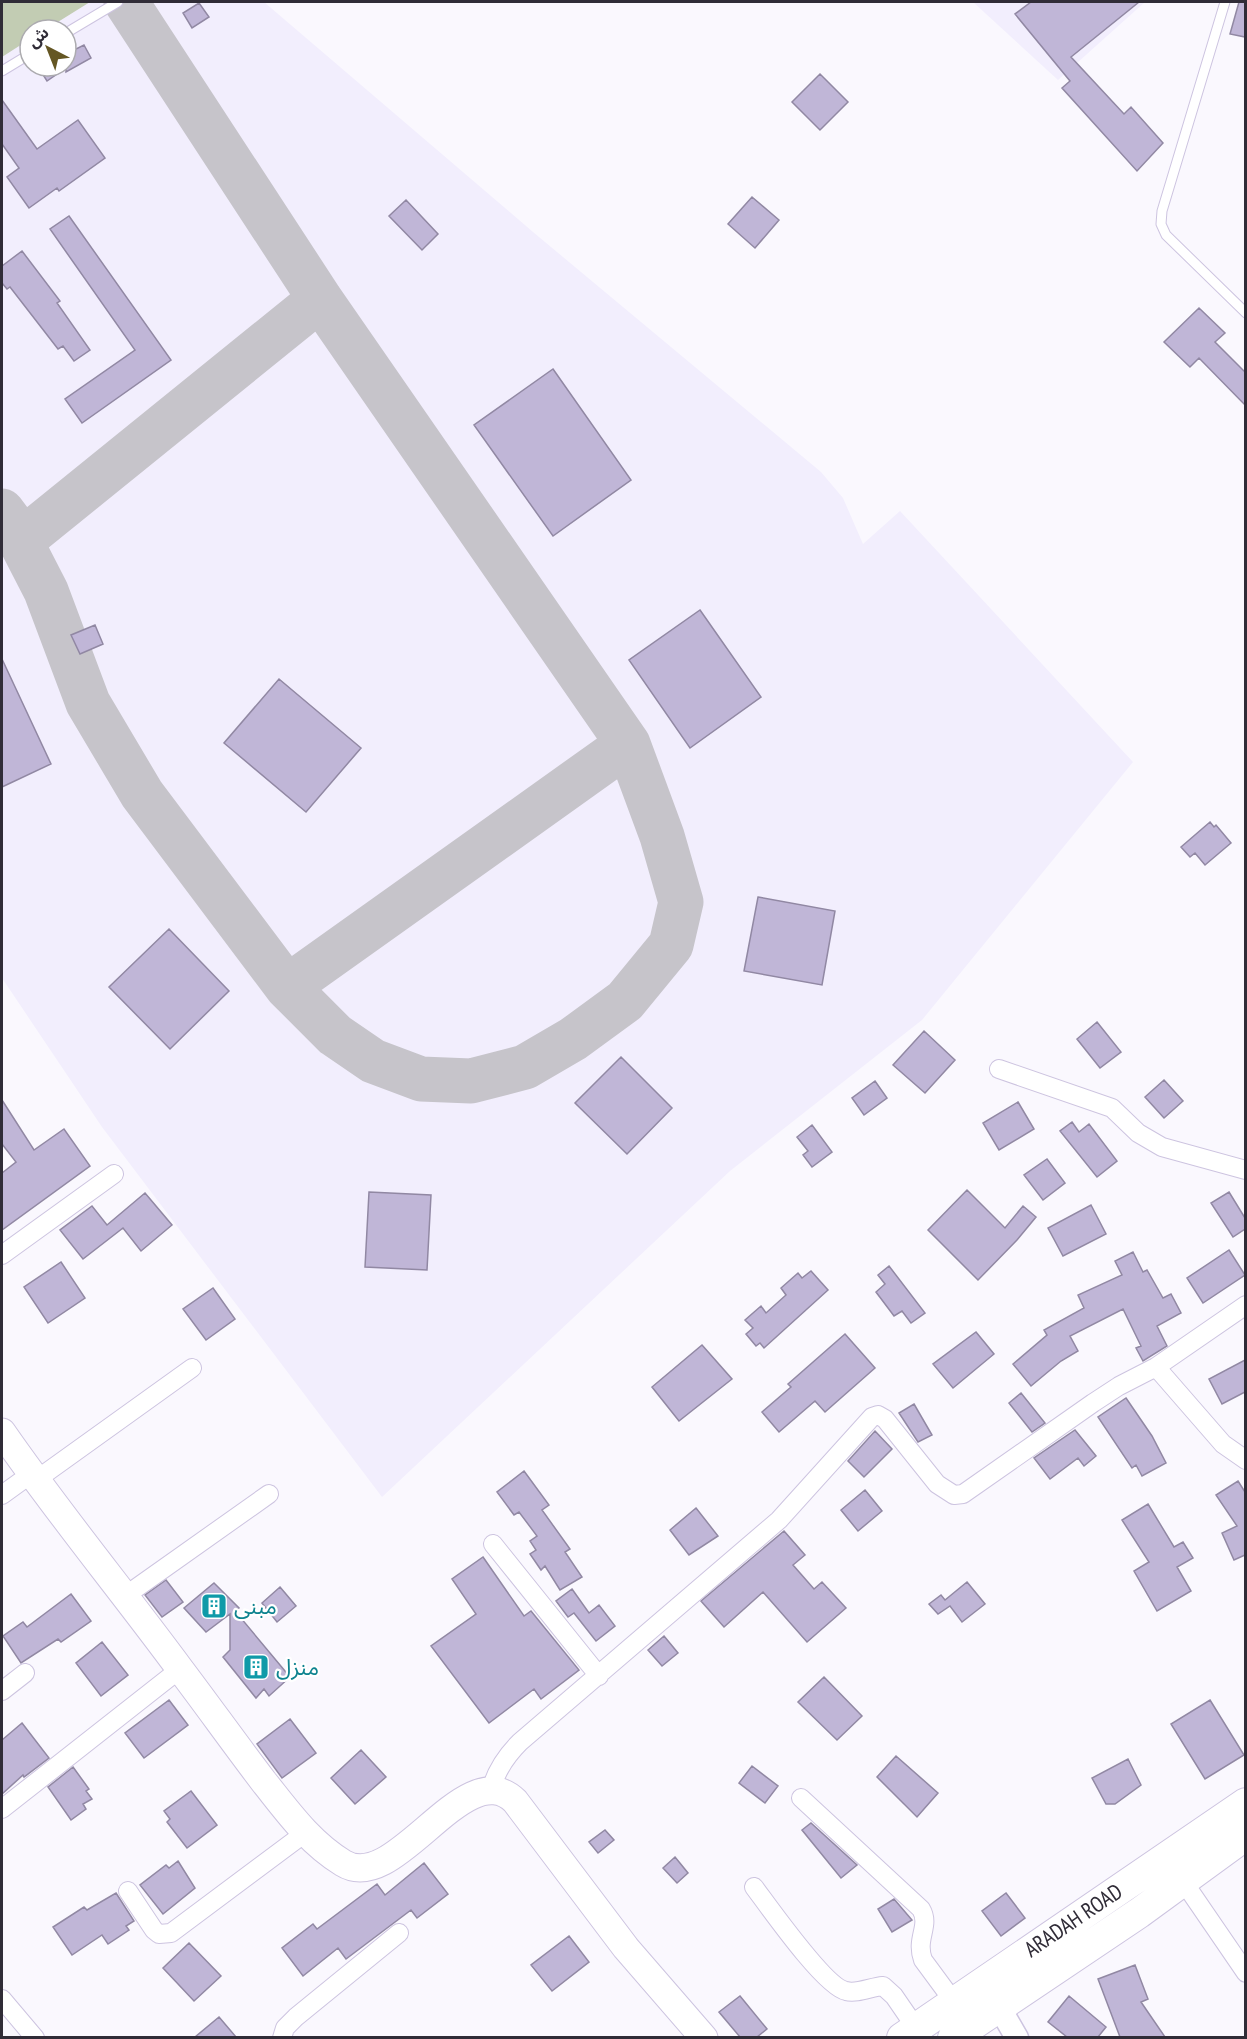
<svg xmlns="http://www.w3.org/2000/svg" width="1247" height="2039" font-family="'PT Sans Narrow','Noto Sans Arabic',sans-serif">
<style>
.built{fill:#f2eefd;fill-rule:evenodd}
.green{fill:#c2ccb3}
.lines{fill:none;stroke-linecap:round;stroke-linejoin:round}
.taxiway{stroke:#c6c4ca;stroke-width:45}
.building{fill:#c0b6d7;stroke:#9188a3;stroke-width:1.5}
.service-casing{stroke:#cdc4e0;stroke-width:11}
.minor-casing{stroke:#cdc4e0;stroke-width:20}
.tertiary-casing{stroke:#cdc4e0;stroke-width:25}
.secondary-casing{stroke:#cdc4e0;stroke-width:29}
.primary-casing{stroke:#cdc4e0;stroke-width:32}
.service{stroke:#fff;stroke-width:9}
.minor{stroke:#fff;stroke-width:18}
.tertiary{stroke:#fff;stroke-width:22}
.secondary{stroke:#fff;stroke-width:27}
.primary{stroke:#fff;stroke-width:30}
.labels{text-anchor:middle;stroke-width:4.5;stroke-linejoin:round;paint-order:stroke}
.culture-label{font-size:22px;fill:#0d838f;stroke:#fff;text-anchor:start}
.street-label{font-size:22px;fill:#302c37;stroke:#fff}
</style>
<rect width="100%" height="100%" fill="#faf8fe"/>
<path class="built" d="M2 2H264L533 232 821 472 843 498 863 544 900 511 1133 762 922 1020 730 1171 382 1497 102 1127 2 978ZM30 30H66V66H30Z
M973 2H1145L1058 80Z"/>
<path class="green" d="M2 2H90L45 30H30V39L2 57Z"/>
<g class="lines">
<path class="taxiway" d="M2 511 11 523 46 591 88 703 142 794 287 987 335 1035 373 1061 421 1079 471 1081 525 1067 573 1039 625 1001 671 945 681 902 662 836 628 744 320 299 126 2
M21 541 320 299
M287 987 628 744"/>
</g>
<path class="building" d="M1031 2H1139L1071 57 1124 114 1131 107 1163 143 1137 171 1062 88 1070 81 1015 14Z
M1239 2H1245V37L1230 34Z
M199 3 209 17 192 28 183 13Z
M84 45 91 58 66 72V68L47 81 40 70 47 66H66V54Z
M820 74 848 102 820 130 792 102Z
M2 100 37 149 78 120 105 158 59 191 57 188 29 208 7 177 19 168 2 144Z
M752 197 779 220 755 248 728 224Z
M406 200 438 234 422 250 389 216Z
M69 216 171 360 82 423 65 399 135 350 50 229Z
M22 251 60 301 57 303 90 350 74 361 63 346 58 349 10 287 7 289 2 283V266Z
M1199 308 1225 333 1215 342 1245 372V405L1199 358 1190 367 1164 342Z
M553 369 631 480 553 536 474 425Z
M700 610 761 697 690 748 629 660Z
M95 625 103 644 80 654 71 635Z
M2 659 51 764 2 787Z
M279 679 361 748 306 812 224 743Z
M1210 822 1214 827 1216 825 1231 843 1205 865 1195 853 1190 857 1181 847Z
M758 897 835 911 822 985 744 971Z
M169 929 229 991 170 1049 109 987Z
M1097 1022 1121 1052 1100 1068 1077 1039Z
M924 1031 955 1060 925 1093 893 1065Z
M621 1057 672 1108 627 1154 575 1103Z
M1164 1080 1183 1101 1164 1118 1145 1097Z
M875 1081 887 1098 864 1115 852 1098Z
M2 1100 34 1150 64 1129 90 1166 2 1230V1173L16 1162 2 1144Z
M1018 1102 1034 1129 999 1150 983 1123Z
M1072 1122 1079 1132 1089 1124 1117 1161 1097 1177 1060 1131Z
M812 1125 832 1152 812 1167 803 1155 808 1151 797 1137Z
M1047 1159 1065 1183 1043 1200 1024 1175Z
M967 1190 1005 1228 1023 1206 1036 1217 1017 1240 978 1280 928 1230Z
M369 1192 431 1195 427 1270 365 1267Z
M1229 1192 1245 1218V1229L1233 1237 1211 1203Z
M145 1193 172 1225 141 1251 123 1228 83 1259 60 1230 92 1206 107 1225Z
M1091 1205 1106 1234 1063 1256 1048 1228Z
M1229 1250 1245 1275 1203 1303 1187 1278Z
M1133 1252 1143 1272 1147 1270 1163 1298 1171 1294 1181 1313 1157 1326 1167 1346 1143 1361 1136 1348 1141 1346 1123 1309 1070 1336 1078 1351 1061 1361 1031 1386 1013 1364 1047 1335 1044 1330 1084 1308 1078 1295 1122 1275 1115 1261Z
M61 1262 85 1298 48 1323 24 1287Z
M889 1266 925 1313 911 1323 902 1311 894 1316 876 1292 885 1284 878 1275Z
M811 1271 828 1290 764 1348 760 1343 756 1346 746 1334 753 1328 745 1320 761 1306 766 1313 786 1295 781 1288 798 1273 802 1278Z
M213 1288 235 1319 206 1340 183 1309Z
M976 1332 994 1354 953 1388 933 1364Z
M845 1334 875 1368 825 1412 815 1401 779 1432 762 1412 791 1387 788 1384Z
M702 1345 732 1379 679 1421 652 1387Z
M1245 1360V1392L1222 1404 1209 1379Z
M1021 1393 1045 1423 1032 1432 1009 1403Z
M1126 1398 1152 1436 1166 1463 1142 1476 1136 1465 1132 1468 1098 1417Z
M914 1404 932 1435 918 1442 899 1413Z
M1075 1430 1096 1456 1084 1466 1078 1458 1050 1479 1034 1458Z
M875 1431 892 1449 864 1477 848 1461Z
M524 1471 549 1505 542 1510 570 1549 565 1552 582 1577 560 1590 545 1566 541 1570 530 1554 536 1550 530 1541 537 1536 519 1512 514 1515 497 1492Z
M1238 1481 1245 1492V1555L1234 1560 1222 1533 1237 1526 1216 1495Z
M865 1490 882 1511 858 1531 841 1510Z
M1148 1504 1174 1547 1183 1542 1193 1558 1177 1567 1191 1591 1157 1611 1134 1571 1149 1562 1122 1520Z
M696 1508 718 1536 689 1555 670 1530Z
M784 1531 805 1555 793 1565 814 1589 822 1582 846 1608 807 1642 763 1592 724 1627 701 1601Z
M483 1557 524 1616 531 1611 579 1670 541 1699 534 1689 489 1723 431 1646 476 1614 452 1579Z
M166 1580 183 1602 162 1617 145 1595Z
M967 1582 985 1604 962 1622 950 1606 938 1614 929 1604 941 1595 945 1600Z
M214 1583 239 1608 235 1611 290 1677 269 1696 264 1689 256 1698 223 1657 230 1650V1614L206 1632 184 1608Z
M280 1587 296 1606 277 1622 262 1603Z
M572 1589 589 1613 599 1605 615 1626 596 1641 574 1613 568 1617 556 1601Z
M71 1594 91 1621 61 1642 58 1639 21 1663 3 1636 23 1622 27 1627Z
M664 1636 678 1653 662 1666 648 1650Z
M102 1642 128 1675 101 1696 76 1663Z
M824 1677 862 1716 837 1740 798 1702Z
M169 1700 188 1725 144 1758 125 1733Z
M1210 1700 1244 1755 1205 1779 1171 1724Z
M290 1719 316 1753 282 1778 257 1744Z
M22 1723 49 1758 24 1777 23 1775 2 1794V1740Z
M361 1750 386 1777 355 1804 331 1778Z
M896 1756 938 1793 917 1817 877 1777Z
M1128 1759 1141 1785 1115 1804H1106L1092 1778Z
M752 1766 778 1786 765 1803 739 1783Z
M73 1767 89 1789 86 1791 92 1799 83 1804 86 1809 71 1820 48 1787Z
M191 1791 217 1825 187 1848 167 1822 170 1819 164 1811Z
M811 1823 857 1865 841 1878 802 1830Z
M605 1830 614 1840 598 1853 589 1842Z
M675 1857 688 1873 677 1883 663 1868Z
M178 1861 195 1888 163 1914 140 1885 166 1865 169 1868Z
M424 1863 448 1894 417 1918 411 1910 346 1959 338 1948 303 1976 282 1948 313 1924 317 1929 377 1884 385 1895Z
M116 1893 134 1921 126 1926 129 1930 108 1944 102 1935 72 1955 53 1927 84 1907 87 1910Z
M1006 1893 1025 1918 1001 1936 982 1911Z
M894 1899 912 1920 892 1932 878 1909Z
M569 1936 589 1962 552 1991 531 1965Z
M189 1943 221 1976 194 2001 163 1968Z
M1135 1965 1148 1999 1141 2002 1165 2037H1120L1098 1979Z
M740 1996 767 2029 757 2037H740L719 2012Z
M1069 1996 1106 2027 1098 2037H1067L1048 2022Z
M219 2017 236 2037H195Z"/>
<g class="lines">
<defs>
<path id="service" d="M1225 2 1162 211 1161 224 1166 235 1246 313
M66 33 118 2
M2 71 30 54"/>
<path id="minor" d="M999 1069 1112 1108 1138 1133 1162 1147 1246 1170
M2 1255 114 1174
M1156 1367 1223 1444 1246 1460
M36 1480 192 1368
M2 1495 31 1474
M493 1544 599 1676
M125 1596 269 1494
M2 1691 25 1673
M491 1790C496 1770 506 1756 520 1742L779 1520 872 1417 878 1415 885 1419 937 1484 954 1495 963 1494 1093 1403 1119 1386 1156 1367 1246 1305
M801 1798 921 1909C931 1926 915 1938 923 1960L954 2002
M2 1809 180 1669
M1183 1881 1246 1973
M754 1887C769 1907 825 1987 846 1991 857 1994 871 1987 883 1986L894 1996 916 2028
M128 1891 154 1930 159 1934 171 1933 305 1833
M2 1999 35 2038
M282 2038 285 2028 296 2017 399 1933"/>
<path id="tertiary" d="M998 2005 1017 2038"/>
<path id="secondary" d="M2 1432C58 1513 121 1589 180 1669 208 1706 235 1744 264 1782 288 1812 309 1842 343 1863 396 1896 464 1752 515 1801L626 1948 704 2038"/>
<path id="primary" d="M902 2038 1246 1803
M953 2038 1139 1913 1246 1835"/>
</defs>
<use href="#service" class="service-casing"/>
<use href="#minor" class="minor-casing"/>
<use href="#tertiary" class="tertiary-casing"/>
<use href="#secondary" class="secondary-casing"/>
<use href="#primary" class="primary-casing"/>
<use href="#service" class="service"/>
<use href="#minor" class="minor"/>
<use href="#tertiary" class="tertiary"/>
<use href="#secondary" class="secondary"/>
<use href="#primary" class="primary"/>
</g>
<defs>
<symbol id="building-square" viewBox="-11 -11 22 22"><rect x="-9" y="-9" width="18" height="18" rx="4" fill="#0f9aa8" stroke="#fff"/><path d="M-4-6H4V6H1V3H-1V6H-4ZM-2.5-4.3h1.7v1.8h-1.7ZM.8-4.3h1.7v1.8H.8ZM-2.5-1h1.7V.8h-1.7ZM.8-1h1.7V.8H.8Z" fill="#fff"/></symbol>
</defs>
<g fill-rule="evenodd">
<use href="#building-square" x="199" y="1591" width="30" height="30"/>
<use href="#building-square" x="241" y="1652" width="30" height="30"/>
</g>
<g class="labels">
<g class="culture-label">
<text x="234" y="1614">مبنى</text>
<text x="276" y="1675">منزل</text>
</g>
<g class="street-label">
<text transform="translate(1073 1920) rotate(-34)" y="8">ARADAH ROAD</text>
</g>
</g>
<rect width="1247" height="2039" fill="none" stroke="#302c37" stroke-width="6"/>
<g transform="translate(48 48) rotate(318)"><circle r="28" fill="#ffffff" stroke="#acabaf" stroke-width="1.5"/>
<path d="M0-4.5L10 22L0 15L-10 22Z" fill="#645623"/>
<text y="-9" font-size="16" font-weight="bold" text-anchor="middle" fill="#302c37">ش</text>
</g>
</svg>
